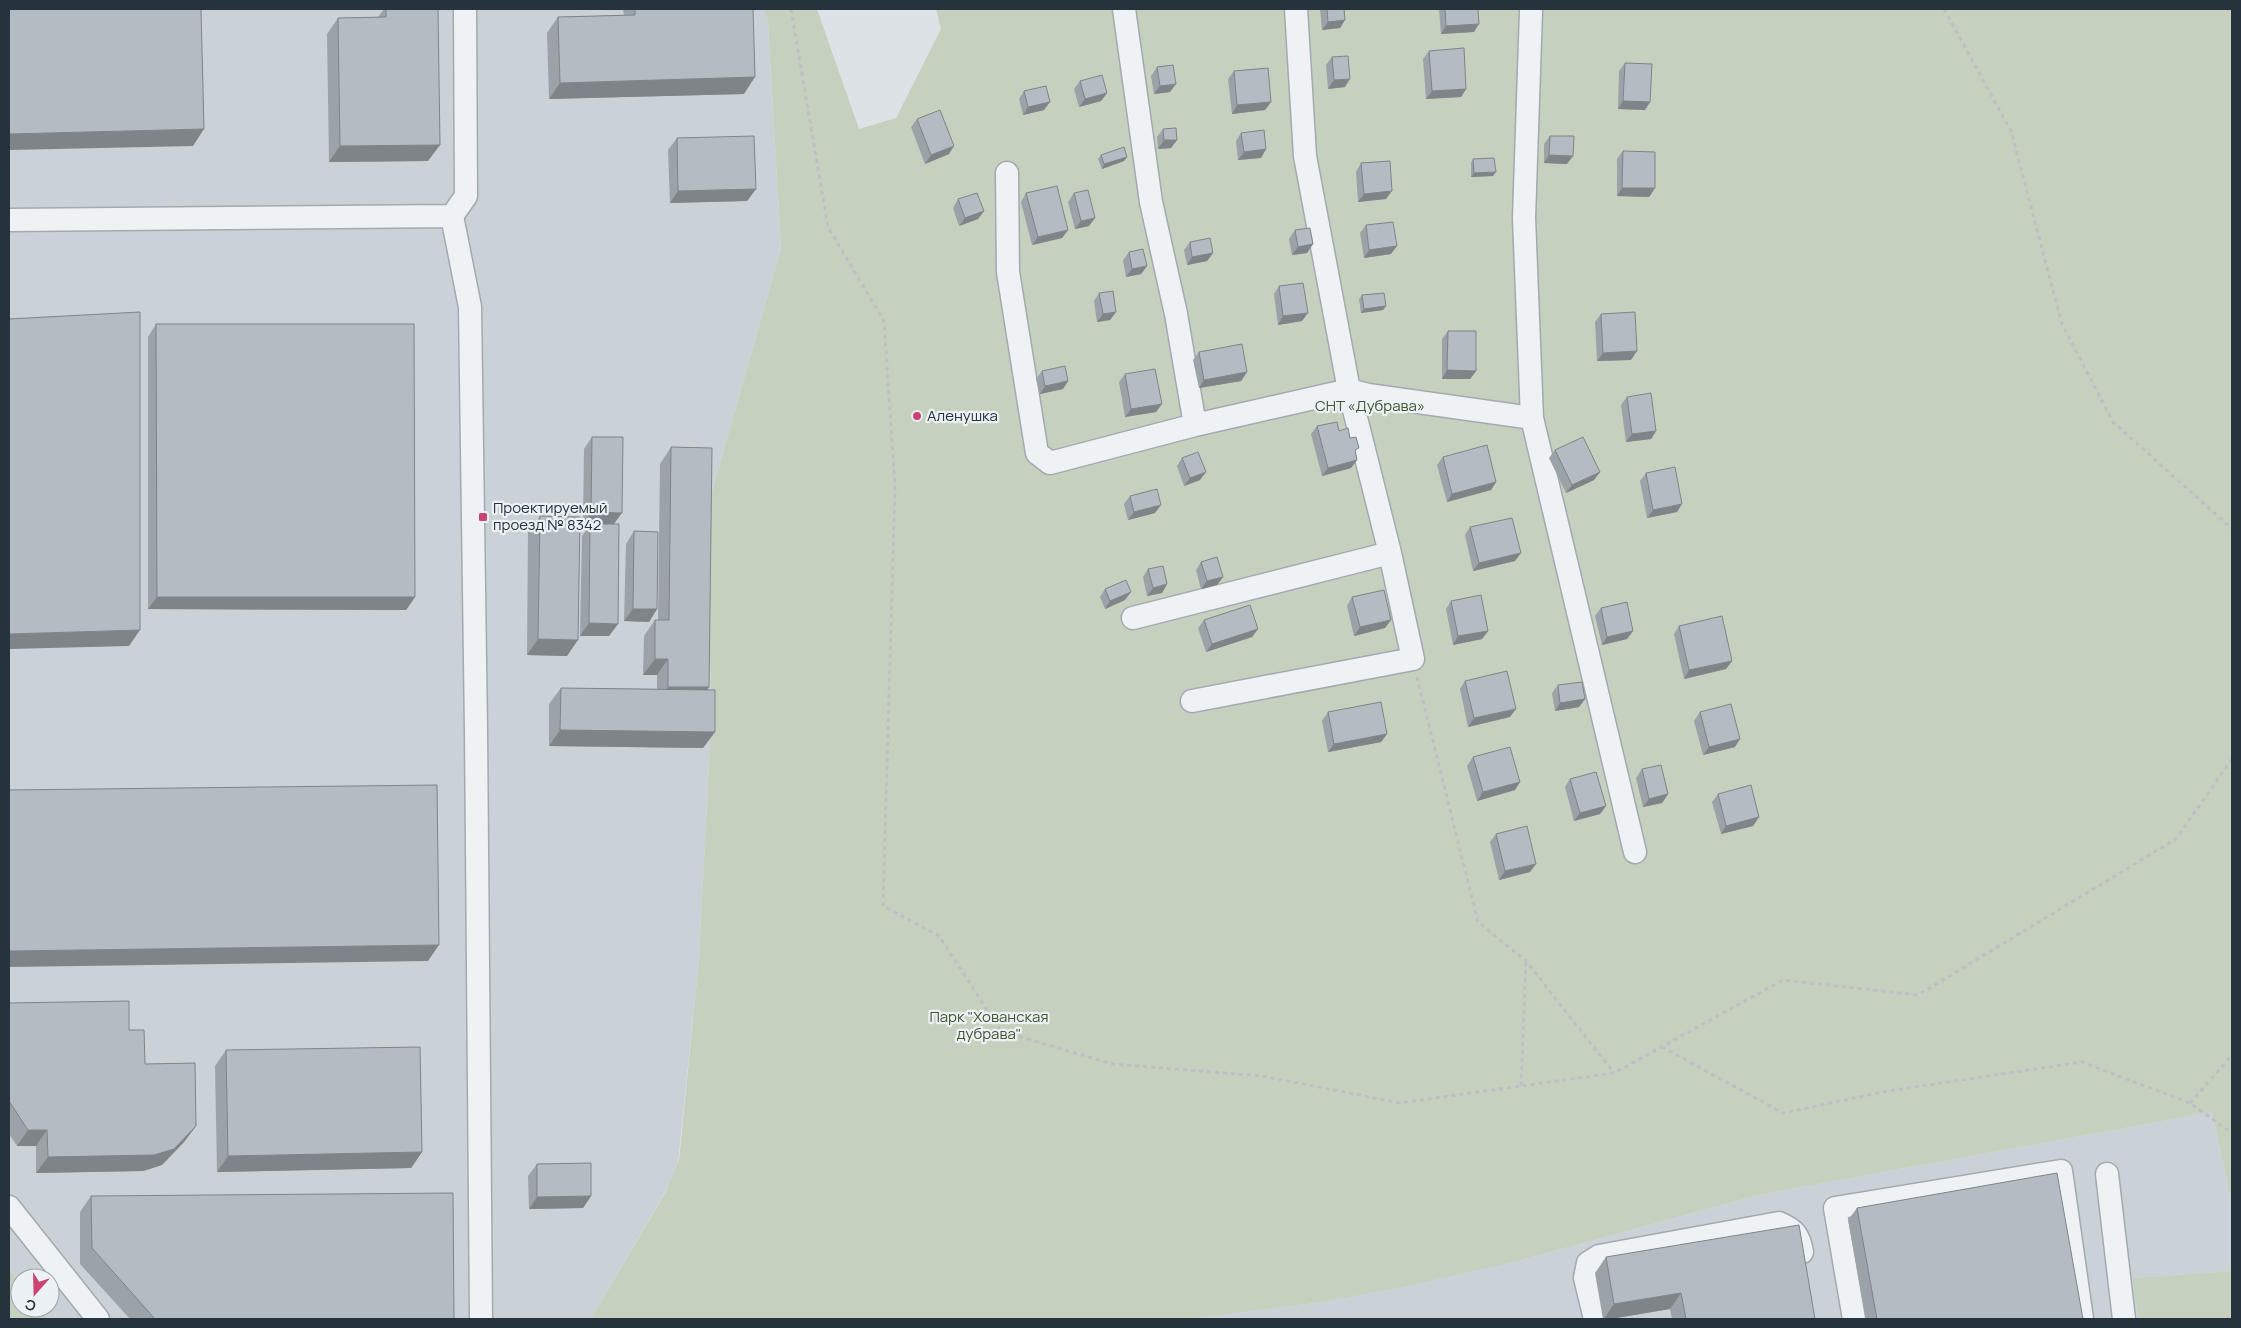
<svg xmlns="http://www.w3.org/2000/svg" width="2241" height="1328" font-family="Manrope,sans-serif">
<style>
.built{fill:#cad2d8}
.green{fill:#c6d0be}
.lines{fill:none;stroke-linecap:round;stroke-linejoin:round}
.minor-casing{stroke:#a2aab0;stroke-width:25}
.path{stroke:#bbc0c5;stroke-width:3;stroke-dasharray:4 4;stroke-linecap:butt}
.minor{stroke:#eff2f5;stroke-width:22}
.wall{fill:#9ba2a8}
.shaded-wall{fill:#7e8488}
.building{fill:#b4bcc3;stroke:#7e8488}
.poi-dot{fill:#ca4373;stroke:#ebf1f4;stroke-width:2}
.labels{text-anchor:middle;stroke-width:4.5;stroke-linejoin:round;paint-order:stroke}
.park-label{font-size:15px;fill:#425734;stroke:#ebf1f4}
.poi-label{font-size:15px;fill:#26333c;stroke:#ebf1f4;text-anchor:start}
</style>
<rect width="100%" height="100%" fill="#dce2e6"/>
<path class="built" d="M9 9H764L768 22 781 249 708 506 711 724 699 959 677 1172 591 1319H48L39 1308H50V1278H20V1283L9 1269Z
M2212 1112 2232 1204V1271L2134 1278 2138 1319H1189L1315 1303 1518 1261 1758 1195Z"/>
<path class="green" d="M764 9H817L859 129 896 118 941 29 936 9H2232V1204L2212 1112 1758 1195 1518 1261 1402 1287 1315 1303 1189 1319H591L667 1190 679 1161 699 959 711 724 708 506 781 249 768 22Z
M9 1269 20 1283V1308H39L48 1319H9Z
M2232 1271V1319H2138L2133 1278Z"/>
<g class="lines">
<defs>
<path id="minor" d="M465 9 466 196 452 216 470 307 476 730 481 1319
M1124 9 1151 202 1176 314 1195 425
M1531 11 1524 218 1532 418
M1007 173 1008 272 1037 453 1050 463 1195 425 1349 390 1368 395 1532 418 1635 852
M9 220 452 216
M1133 618 1390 553
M1192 701 1413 659 1390 553 1349 390 1305 156 1296 9
M2107 1174 2124 1319
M9 1207 98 1319
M1595 1319 1585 1278 1588 1263 1599 1256 1779 1223C1795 1230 1799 1235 1802 1252
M1854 1319 1835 1208 2061 1171 2082 1319"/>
</defs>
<use href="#minor" class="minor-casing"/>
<path class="path" d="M791 9 828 227 884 321 895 487 883 906 939 936 1001 1031 1112 1064 1262 1076 1400 1103 1614 1073 1783 980 1918 995 2176 839 2232 759
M1944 9 2011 131 2062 324 2113 422 2232 529
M1417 677 1478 922 1526 961 1614 1073
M1662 1047 1783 1113 1888 1091 2082 1062 2190 1103 2232 1133
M1521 1086 1526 961
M2190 1103 2232 1055"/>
<use href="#minor" class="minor"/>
</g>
<path class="wall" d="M384 9H438L428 161 329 162 327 34 338 18 378 17Z
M623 9H753L744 94 549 99 547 33 558 17 624 15Z
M1320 9H1344L1345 20 1340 28 1322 30Z
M1439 9H1478L1474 32 1441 34Z
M1429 51 1466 89 1461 97 1426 99 1423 59Z
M1332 57 1345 87 1328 89 1326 65Z
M1625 63 1650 102 1645 110 1618 109 1619 71Z
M1157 67 1170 92 1154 94 1151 76Z
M1234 71 1271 102 1265 110 1232 114 1228 79Z
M1080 81 1107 93 1101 101 1079 107 1074 89Z
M1024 91 1044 110 1023 115 1019 99Z
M917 119 949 154 925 164 911 127Z
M1163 129 1177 140 1171 148 1158 149 1157 137Z
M1241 133 1266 149 1261 158 1238 160 1236 141Z
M1550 136 1567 164 1544 163V144Z
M677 138 756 189 747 201 670 203 668 150Z
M1623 151 1655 188 1649 197 1617 196V159Z
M1101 155 1127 157 1124 161 1102 169 1098 159Z
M1473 159 1493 176 1471 177V163Z
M1361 163 1386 199 1358 202 1356 172Z
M1026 193 1068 230 1062 238 1032 245 1021 202Z
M1074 193 1089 226 1075 229 1068 202Z
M958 199 984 211 978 219 959 226 953 208Z
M1366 225 1391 254 1364 258 1360 233Z
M1295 230 1313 244 1307 253 1292 255 1289 239Z
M1190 242 1213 253 1207 261 1187 265 1184 250Z
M1129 252 1147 266 1141 274 1126 277 1123 260Z
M1279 286 1302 321 1278 325 1274 294Z
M1099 293 1116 312 1110 320 1097 322 1094 301Z
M1362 295 1386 306 1383 310 1361 313 1359 299Z
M1601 314 1631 360 1597 361 1595 322Z
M156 324 415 597 406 610 148 609V337Z
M1448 331 1476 371 1470 379H1442V339Z
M1199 352 1247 372 1241 381 1199 388 1193 360Z
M1042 371 1068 381 1063 389 1040 394 1036 379Z
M1125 374 1156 412 1125 417 1119 382Z
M1627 397 1656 431 1651 439 1626 442 1621 405Z
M1317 426 1339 431 1350 438 1357 460 1351 468 1322 476 1311 434Z
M592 437 614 524 609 636H580L582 536 590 525H583L584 449Z
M671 447 709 687 707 690 715 732 703 748 549 746V704L561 688 657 689V675H643L644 636 655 620H658L660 464Z
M1555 450 1594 480 1566 493 1549 458Z
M1443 457 1496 482 1491 490 1447 502 1437 465Z
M1182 458 1200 480 1184 486 1177 466Z
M1646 473 1677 512 1647 518 1640 481Z
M1130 496 1155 513 1128 520 1124 504Z
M540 516 567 656 527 655 528 532Z
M1470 527 1515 561 1473 571 1465 535Z
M634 531 657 609 649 622 624 621 626 544Z
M1201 562 1223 577 1217 585 1201 589 1196 570Z
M1148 569 1167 584 1162 593 1147 596 1143 577Z
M1105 589 1125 600 1105 609 1100 597Z
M1352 597 1391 620 1385 628 1354 636 1347 606Z
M1451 601 1488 631 1482 639 1453 645 1446 609Z
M1601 608 1633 631 1627 639 1602 645 1595 616Z
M1204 620 1258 629 1252 637 1206 652 1198 628Z
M1679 626 1732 661 1726 669 1684 679 1674 634Z
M1465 681 1510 717 1468 727 1460 689Z
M1558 685 1585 699 1579 707 1555 711 1552 693Z
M1328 712 1387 734 1381 742 1328 752 1322 721Z
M1700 712 1735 747 1703 755 1694 721Z
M1473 757 1515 790 1477 801 1467 766Z
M1642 769 1668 794 1662 803 1643 807 1636 778Z
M1570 779 1606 806 1600 814 1574 821 1565 787Z
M1718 794 1759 817 1753 826 1721 834 1712 802Z
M1496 834 1530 872 1499 880 1490 842Z
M9 1003 129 1030 145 1064 196 1126 184 1142 162 1165 143 1171 36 1173V1146H17L9 1134Z
M226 1050 422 1152 411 1168 217 1172 215 1066Z
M537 1164 591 1196 583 1208 529 1209 528 1176Z
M91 1196 454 1319H130L80 1264V1212Z
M1857 1208 2083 1319H1866L1848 1220Z
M1606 1257 1815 1319H1672L1670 1309 1610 1319H1603L1595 1273Z"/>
<path class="shaded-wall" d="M1345 20 1340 28 1322 30 1328 22Z
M1479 24 1474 32 1441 34 1446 26Z
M755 77 744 94 549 99 560 83Z
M1350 79 1345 87 1328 89 1334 80Z
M1176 84 1170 92 1154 94 1160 86Z
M1466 89 1461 97 1426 99 1432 91Z
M1107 93 1101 101 1079 107 1085 99Z
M1623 101 1650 102 1645 110 1618 109Z
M1050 102 1044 110 1023 115 1028 107Z
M1271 102 1265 110 1232 114 1237 105Z
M204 129 193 146 9 150V134Z
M1164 140H1177L1171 148 1158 149Z
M440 145 428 161 329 162 340 146Z
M954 146 949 154 925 164 931 155Z
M1266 149 1261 158 1238 160 1244 152Z
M1549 155 1573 156 1567 164 1544 163Z
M1127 157 1124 161 1102 169 1104 164Z
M1496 172 1493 176 1471 177 1474 173Z
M1622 188H1655L1649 197 1617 196Z
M756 189 747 201 670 203 678 191Z
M1392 191 1386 199 1358 202 1364 194Z
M984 211 978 219 959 226 965 218Z
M1095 218 1089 226 1075 229 1081 221Z
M1068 230 1062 238 1032 245 1038 237Z
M1313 244 1307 253 1292 255 1298 247Z
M1397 246 1391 254 1364 258 1369 250Z
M1213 253 1207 261 1187 265 1192 257Z
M1147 266 1141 274 1126 277 1132 269Z
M1386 306 1383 310 1361 313 1364 309Z
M1116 312 1110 320 1097 322 1103 314Z
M1308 313 1302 321 1278 325 1283 316Z
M1637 351 1631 360 1597 361 1603 353Z
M1447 370 1476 371 1470 379H1442Z
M1247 372 1241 381 1199 388 1204 380Z
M1068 381 1063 389 1040 394 1045 386Z
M1162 404 1156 412 1125 417 1131 409Z
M1656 431 1651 439 1626 442 1632 434Z
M1357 460 1351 468 1322 476 1328 468Z
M1206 472 1200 480 1184 486 1190 478Z
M1600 472 1594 480 1566 493 1572 485Z
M1496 482 1491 490 1447 502 1452 494Z
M1682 504 1677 512 1647 518 1653 510Z
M1161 505 1155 513 1128 520 1134 512Z
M591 512 622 513 613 525H583Z
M1521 553 1515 561 1473 571 1479 563Z
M1223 577 1217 585 1201 589 1207 581Z
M1167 584 1162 593 1147 596 1153 588Z
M1131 592 1125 600 1105 609 1110 601Z
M157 597H415L406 610 148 609Z
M633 609H657L649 622 624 621Z
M1391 620 1385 628 1354 636 1360 627Z
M589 623 618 624 609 636H580Z
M1258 629 1252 637 1206 652 1212 644Z
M140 630 129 646 9 649V634Z
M1488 631 1482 639 1453 645 1458 636Z
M1633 631 1627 639 1602 645 1607 637Z
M538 639 578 640 567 656 527 655Z
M655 659H668L657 675H643Z
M1732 661 1726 669 1684 679 1689 670Z
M668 687H709L698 703H657Z
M1585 699 1579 707 1555 711 1560 703Z
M1516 709 1510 717 1468 727 1474 718Z
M560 730 715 732 703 748 549 746Z
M1387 734 1381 742 1328 752 1334 744Z
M1740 739 1735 747 1703 755 1709 747Z
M1520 782 1515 790 1477 801 1483 792Z
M1668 794 1662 803 1643 807 1649 799Z
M1606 806 1600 814 1574 821 1580 813Z
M1759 817 1753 826 1721 834 1726 826Z
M1536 864 1530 872 1499 880 1505 871Z
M439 945 428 961 9 967V951Z
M196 1126 184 1142 162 1165 143 1171 36 1173 48 1157Z
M28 1130H47L36 1146H17Z
M422 1152 411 1168 217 1172 228 1156Z
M591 1196 583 1208 529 1209 537 1197Z
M1681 1293 1670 1309 1610 1319H1604L1614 1304Z"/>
<path class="building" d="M9 9H201L204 129 9 134Z
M386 9H438L440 145 340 146 338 18 386 17Z
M635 9H753L755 77 560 83 558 17 635 15Z
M1327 9H1344L1345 20 1328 22Z
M1445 9H1478L1479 24 1446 26Z
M1464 48 1466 89 1432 91 1429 51Z
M1348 56 1350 79 1334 80 1332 57Z
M1625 63 1652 64 1650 102 1623 101Z
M1173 65 1176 84 1160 86 1157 67Z
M1268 68 1271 102 1237 105 1234 71Z
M1102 75 1107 93 1085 99 1080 81Z
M1046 86 1050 102 1028 107 1024 91Z
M940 110 954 146 931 155 917 119Z
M1176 128 1177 140H1164L1163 129Z
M1264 130 1266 149 1244 152 1241 133Z
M754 136 756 189 678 191 677 138Z
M1550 136H1574L1573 156 1549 155Z
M1124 147 1127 157 1104 164 1101 155Z
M1623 151 1655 152V188H1622Z
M1494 158 1496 172 1474 173 1473 159Z
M1390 161 1392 191 1364 194 1361 163Z
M1057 186 1068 230 1038 237 1026 193Z
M1088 190 1095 218 1081 221 1074 193Z
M977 193 984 211 965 218 958 199Z
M1393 222 1397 246 1369 250 1366 225Z
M1310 228 1313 244 1298 247 1295 230Z
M1210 238 1213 253 1192 257 1190 242Z
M1143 249 1147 266 1132 269 1129 252Z
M1303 283 1308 313 1283 316 1279 286Z
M1113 291 1116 312 1103 314 1099 293Z
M1384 293 1386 306 1364 309 1362 295Z
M140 312V630L9 634V319Z
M1635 312 1637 351 1603 353 1601 314Z
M156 324H414L415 597H157Z
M1448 331H1476V371L1447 370Z
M1242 344 1247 372 1204 380 1199 352Z
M1065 366 1068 381 1045 386 1042 371Z
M1155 369 1162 404 1131 409 1125 374Z
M1651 393 1656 431 1632 434 1627 397Z
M1337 422 1339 431 1348 428 1350 438 1356 437 1359 448 1355 450 1357 460 1328 468 1317 426Z
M592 437H623L622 513 591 512Z
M1583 437 1600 472 1572 485 1555 450Z
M1487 445 1496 482 1452 494 1443 457Z
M671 447 712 448 709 687H668V659H655V620H669Z
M1198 452 1206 472 1190 478 1182 458Z
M1675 467 1682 504 1653 510 1646 473Z
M1157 489 1161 505 1134 512 1130 496Z
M540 516 580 517 578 640 538 639Z
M1512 518 1521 553 1479 563 1470 527Z
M590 524H619L618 624 589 623Z
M634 531 658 532 657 609H633Z
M1217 557 1223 577 1207 581 1201 562Z
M1163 566 1167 584 1153 588 1148 569Z
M1126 580 1131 592 1110 601 1105 589Z
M1384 590 1391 620 1360 627 1352 597Z
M1481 595 1488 631 1458 636 1451 601Z
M1627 602 1633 631 1607 637 1601 608Z
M1250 605 1258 629 1212 644 1204 620Z
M1722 616 1732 661 1689 670 1679 626Z
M1507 671 1516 709 1474 718 1465 681Z
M1582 682 1585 699 1560 703 1558 685Z
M561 688 715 690V732L560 730Z
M1381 702 1387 734 1334 744 1328 712Z
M1731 704 1740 739 1709 747 1700 712Z
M1510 747 1520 782 1483 792 1473 757Z
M1661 765 1668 794 1649 799 1642 769Z
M1596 772 1606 806 1580 813 1570 779Z
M437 785 439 945 9 951V790Z
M1751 785 1759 817 1726 826 1718 794Z
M1527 826 1536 864 1505 871 1496 834Z
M129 1001V1030H144L145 1064 195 1063 196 1126 174 1149 154 1155 48 1157 47 1130H28L9 1101V1003Z
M420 1047 422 1152 228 1156 226 1050Z
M591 1163V1196L537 1197V1164Z
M2057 1173 2083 1319H1877L1857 1208Z
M453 1193 454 1319H155L92 1248 91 1196Z
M1799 1225 1815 1319H1686L1681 1293 1614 1304 1606 1257Z"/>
<g class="poi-dot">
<circle cx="917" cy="416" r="5"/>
<rect x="478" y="512" width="10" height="10" rx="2.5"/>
</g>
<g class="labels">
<g class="park-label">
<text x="1370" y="411">СНТ «Дубрава»</text>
<text x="989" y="1022">Парк "Хованская<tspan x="989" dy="17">дубрава"</tspan></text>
</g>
<g class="poi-label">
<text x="927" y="421">Аленушка</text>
<text x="493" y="513">Проектируемый<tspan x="493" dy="17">проезд № 8342</tspan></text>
</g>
</g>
<rect width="2241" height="1328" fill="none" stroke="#26333c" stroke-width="20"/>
<g transform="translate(35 1293) rotate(200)"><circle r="24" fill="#ebf1f4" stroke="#9ca5aa"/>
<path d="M0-4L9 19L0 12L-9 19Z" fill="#ca4373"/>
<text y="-8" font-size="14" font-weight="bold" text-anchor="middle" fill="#26333c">С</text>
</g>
</svg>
